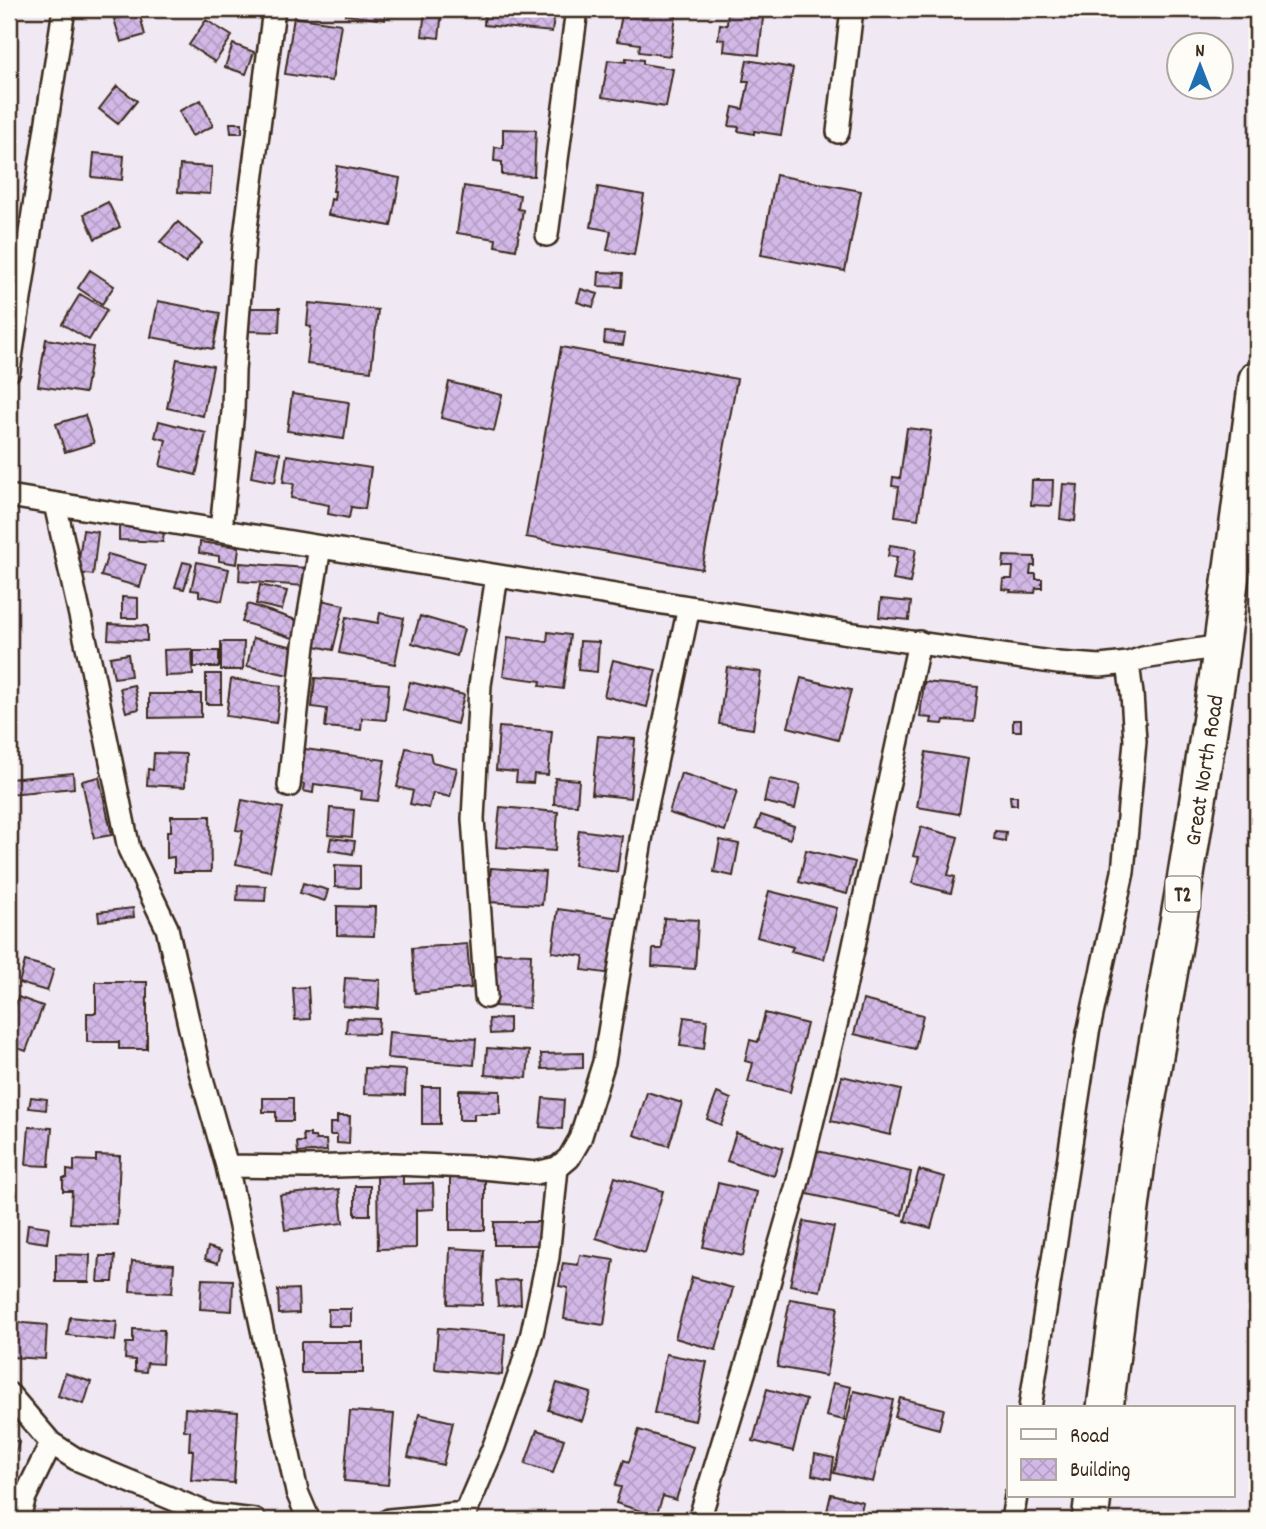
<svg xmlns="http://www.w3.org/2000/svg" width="1266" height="1529" font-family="Dekko,sans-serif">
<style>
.building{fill:url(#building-cross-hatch);stroke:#3b2a1e;stroke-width:2}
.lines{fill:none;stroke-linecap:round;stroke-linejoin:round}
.minor-casing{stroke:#3b2a1e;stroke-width:26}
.trunk-casing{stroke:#3b2a1e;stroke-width:40}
.minor{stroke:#fdfcf7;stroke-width:21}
.trunk{stroke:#fdfcf7;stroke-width:35}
.labels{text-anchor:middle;stroke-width:6;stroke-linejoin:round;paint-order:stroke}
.shield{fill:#fdfcf7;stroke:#75695f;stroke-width:2}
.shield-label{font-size:21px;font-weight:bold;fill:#3b2a1e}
.street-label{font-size:23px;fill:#3b2a1e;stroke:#fdfcf7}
</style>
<defs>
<pattern id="building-cross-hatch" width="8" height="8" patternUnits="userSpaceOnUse" patternTransform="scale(1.75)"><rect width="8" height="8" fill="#d2b8e6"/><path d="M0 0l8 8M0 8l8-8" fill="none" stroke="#b59ec5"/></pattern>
</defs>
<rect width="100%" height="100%" fill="#f0e8f2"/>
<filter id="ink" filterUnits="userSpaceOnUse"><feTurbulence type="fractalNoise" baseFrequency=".0143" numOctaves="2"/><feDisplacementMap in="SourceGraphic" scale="14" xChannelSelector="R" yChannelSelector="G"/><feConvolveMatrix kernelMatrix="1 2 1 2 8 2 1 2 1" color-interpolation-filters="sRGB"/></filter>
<g filter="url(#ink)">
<path class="building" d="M346 9H386L385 20 345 15Z
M485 9H555L552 32 484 25Z
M623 9 654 14 655 9H677L670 56 639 52 640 44 617 41Z
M728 9H764L759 55 724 51 725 40 718 39 720 24 727 25Z
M425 10 442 12 439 38 422 36Z
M139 12 145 35 121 42 114 19Z
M294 17 341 24 332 81 285 74Z
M206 20 232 36 215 62 189 45Z
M233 44 254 52 246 74 225 67Z
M626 58 643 60V64L673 69 666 107 602 97 608 60 626 62Z
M747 60 793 68 781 135 754 131V134L738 131 739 127 729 126 733 107 743 109 749 81H743Z
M117 86 137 101 118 124 99 109Z
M201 100 213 126 192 136 179 111Z
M230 123H242V133H231Z
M503 129 536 130 534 176 502 175V162L494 161 495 147 503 148Z
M94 153 124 156 122 180 92 177Z
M180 165 212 167 210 194 178 192Z
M337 166 400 178 391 226 328 215 331 199 334 200 335 191H333Z
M776 175 861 191 845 271 761 255Z
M464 186 520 195 518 209 523 210 516 250 495 246 496 239 457 233Z
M598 187 644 195 634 255 607 250 611 231 591 227Z
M108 202 120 227 95 239 84 214Z
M178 222 202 243 185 263 160 242Z
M90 270 114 286 102 304 78 288Z
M599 272 623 273 622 287 598 286Z
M581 289 598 294 593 307 577 302Z
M80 294 107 310 89 340 62 324Z
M158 301 220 313 213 349 151 337Z
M309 303 378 310 371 371 307 364 311 327 307 326Z
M248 308H280L279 332 247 331Z
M605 332 625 334 623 345 604 343Z
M46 339 93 347 85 393 38 386Z
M561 347 737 379 702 569 526 537Z
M177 359 213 366 203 416 167 408Z
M449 382 502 395 494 431 441 418Z
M292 394 349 402 344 439 287 431Z
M85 415 94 443 65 452 56 424Z
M159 421 206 433 196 475 160 466 166 440 155 437Z
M907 428 931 431 918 519 895 516 899 487 892 486 893 477 900 478Z
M256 448 280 453 275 482 251 477Z
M287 455 371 468 365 509 351 507 349 518 328 514 329 505 291 498 294 484 283 482Z
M1032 480H1053L1052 506 1031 505Z
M1063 484 1078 485 1075 521 1060 519Z
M119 524 164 526 163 542 119 540Z
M83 530 98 532 93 575 77 573Z
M200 542 239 547 237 564 219 561V556L199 553Z
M890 545 916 549 910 583 893 580 897 557 888 556Z
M108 554 146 565 140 587 101 576Z
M1004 556 1035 557V566H1031L1030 574H1036V579H1042V588H1036L1035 593 1010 592 1011 590 1002 589 1003 579H1012L1013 567H1003Z
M183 562 192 564 184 589 175 587Z
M197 562 229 569 222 601 199 596V591L191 590Z
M240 563 306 568 304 586 239 581Z
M260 585 287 591 282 610 256 604Z
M122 597 138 598V618H122Z
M881 599 911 602 909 620 879 617Z
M321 600 344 605 333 650 311 645Z
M248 604 302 622 296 639 242 622Z
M380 613 404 618 395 664 339 653 346 617 378 623Z
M420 616 464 629 457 656 412 643Z
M109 624 147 626V641L108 639Z
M548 632 570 635 563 689 540 686 541 681 503 676 508 637 547 642Z
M253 638 295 647 289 675 247 666Z
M580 641 599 642 597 672 578 670Z
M221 642H244L243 670H221Z
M192 649 193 675 165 676 164 650Z
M194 651H219V667H194Z
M128 654 131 676 114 678 110 657Z
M613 660 656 670 647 707 604 696Z
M727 667 761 672 753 729 719 724Z
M206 674H221V704H206Z
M315 678 389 684 386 720 362 718 361 730 325 727 327 709 312 707Z
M801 678 851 690 838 740 788 727Z
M231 679 281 686 276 723 226 716Z
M410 682 464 695 457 724 403 710Z
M924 682 978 687 974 722 944 720 943 724 931 723 932 718 920 717Z
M134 685 139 709 126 712 120 688Z
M149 694H201V717L149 718Z
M1013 720H1021V731H1013Z
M499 727 552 731 548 775 534 774 533 783 516 782 517 772 496 770Z
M598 736 635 739 630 798 592 794Z
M406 748 430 753 432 762 457 768 450 797 433 793 429 808 410 804 413 791 397 787Z
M305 749 385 760 378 801 361 799 362 791 314 784 313 793 303 791 304 784 299 783Z
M926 752 968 759 959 814 917 807Z
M154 753 186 754 185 787 147 785 148 769 153 770Z
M73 773 74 788 9 794V779Z
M681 773 737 791 725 831 669 813Z
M99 777 112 835 94 838 82 781Z
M555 778 579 780 577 805 554 804Z
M769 779 800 785 795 809 764 802Z
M1010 796H1017V805H1011Z
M242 800 283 808 270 871 236 864 243 831 236 830Z
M500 807 558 812 555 851 496 847Z
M330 808 354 810 352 837 328 835Z
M761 815 794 826 790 839 756 828Z
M171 816H210L211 872H174V857L167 858V831H171Z
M921 827 958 837 948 875 955 877 951 893 912 883 919 857 913 856Z
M579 830 622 836 617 872 574 865Z
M995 831 1006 832 1005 841 994 839Z
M331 838 355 841 353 854 329 850Z
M720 840 739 844 733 876 714 872Z
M806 850 855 862 847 894 799 882Z
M335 865 360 866V888L335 887Z
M491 868 545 872 542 905 488 902Z
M303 883 328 890 325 901 300 893Z
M238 885 266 886 265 901 237 900Z
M769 891 837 908 824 959 791 951 793 947 757 937Z
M337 906 375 907 374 936 337 935Z
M133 908 134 917 99 921 98 912Z
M558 909 621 918 613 974 582 970 584 956 552 952Z
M664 918 698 920 695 969 652 966 653 949H662Z
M467 944 471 988 415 993 412 948Z
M496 953 531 954 529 1008 494 1006Z
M9 960 15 963 9 979Z
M25 961 54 969 47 991 19 983Z
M345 978 380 980 378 1009 343 1006Z
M96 982H147V1049H119V1042H87V1013H96Z
M308 987 310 1019 295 1020 293 988Z
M18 997 43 1006 26 1051 9 1045V1022Z
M863 1000 923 1015 915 1049 854 1034Z
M765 1013 807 1024 790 1092 748 1082 753 1063 745 1061 750 1040 758 1042Z
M684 1017 707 1020 704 1049 680 1046Z
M347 1018 379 1019 378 1034 346 1033Z
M509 1018V1033L490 1034 489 1019Z
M389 1032 476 1039 474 1065 387 1058Z
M487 1048 529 1051 527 1078 485 1075Z
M583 1053V1068L542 1069 541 1054Z
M365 1068 406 1070 405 1095 364 1094Z
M842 1076 901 1090 890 1135 831 1121Z
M422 1087H440V1124H422Z
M459 1090 500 1091V1114H474V1120H459Z
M647 1092 682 1103 669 1146 634 1135Z
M717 1093 731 1099 721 1125 707 1119Z
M31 1097 47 1099 46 1110 29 1108Z
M263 1098H293V1121H276V1112H263Z
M543 1098 564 1100 562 1129 540 1127Z
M337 1116H350L349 1144 337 1143V1135H330V1123H337Z
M29 1127 52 1128 49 1166 26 1165Z
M736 1133 783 1148 774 1176 727 1161Z
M303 1134H310V1137H315L316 1140H326L327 1151 298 1153 297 1142H304Z
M813 1150 911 1172 902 1215 803 1193Z
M96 1155 120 1156 117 1225 70 1223 72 1191H63V1178H67V1170L74 1171V1160L96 1161Z
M919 1170 945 1177 931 1228 905 1221Z
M403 1174V1184L433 1183 434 1209 416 1210V1248L378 1249 377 1175Z
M450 1176H485V1230H450Z
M615 1177 663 1191 645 1253 596 1238Z
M718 1183 757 1192 743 1256 703 1247Z
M355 1186H370V1215H355Z
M339 1189 343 1223 285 1230 280 1195Z
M804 1221 834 1227 820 1291 790 1285Z
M494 1222H540V1245H494Z
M28 1224 49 1227 47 1243 26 1240Z
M208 1247 221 1251 218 1263 205 1259Z
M450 1248 484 1250 482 1305 448 1304Z
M56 1254 90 1255 89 1282H56Z
M580 1255 614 1260 604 1325 564 1319 568 1288 559 1286 563 1263 578 1265Z
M100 1256H115L113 1282H98Z
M132 1261 174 1264 172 1293 130 1291Z
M692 1277 733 1288 716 1350 675 1338Z
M202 1279 233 1280 232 1311 200 1309Z
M520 1280 521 1304 498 1306 496 1281Z
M298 1289 299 1313 279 1314 278 1290Z
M790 1299 838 1307 826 1376 777 1367Z
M328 1309H351V1326H328Z
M70 1317 117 1322 115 1341 67 1335Z
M11 1322 47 1325 45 1359 9 1357Z
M438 1328 505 1334 502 1375 435 1369Z
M133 1329 164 1330 162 1364 147 1363 146 1372 135 1371V1360L125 1359 126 1343H133Z
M301 1342H363V1373H301Z
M666 1354 707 1362 695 1421 654 1413Z
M65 1373 91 1382 84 1404 58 1396Z
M557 1383 591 1393 582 1421 548 1410Z
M833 1383 851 1387 844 1420 826 1416Z
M767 1389 806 1400 793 1451 753 1441Z
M854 1391 893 1400 873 1482 834 1473Z
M900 1398 944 1409 939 1429 895 1417Z
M185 1408 238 1412 234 1483 191 1480 193 1450H189L190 1431 184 1430Z
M350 1411 394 1414 388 1485 344 1481Z
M419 1414 453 1422 443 1465 408 1457Z
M537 1430 564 1439 553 1473 525 1464Z
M639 1430 693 1447 676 1500 663 1496 656 1516 616 1503 621 1487 615 1486 624 1460 629 1462Z
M9 1438 19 1442 9 1471Z
M815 1454 834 1458 831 1479 812 1475Z
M831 1494 863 1502 859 1520H825Z"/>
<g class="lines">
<defs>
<path id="minor" d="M838 132 852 9
M547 235 577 9
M9 371 64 9
M9 496 841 632 1058 663 1100 666 1128 663 1143 658 1221 646
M55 504 92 669 129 849 167 928 199 1068 227 1166 297 1492 309 1520
M221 530 233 411 234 371 244 244 274 9
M289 786 304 645 320 547
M486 997 473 819 480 685 497 576
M227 1166 308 1167 394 1164 471 1167 536 1173 557 1168 569 1158 580 1139 604 1062 646 810 689 607
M9 1394 51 1443 76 1459 211 1515 255 1520
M1030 1408 1088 1033 1123 872 1135 741 1132 694 1128 663
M18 1520 25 1497 51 1443
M389 1520 466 1513
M462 1520 494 1446 522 1367 532 1333 548 1257 557 1168
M699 1520 756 1334 773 1268 797 1185 844 992 919 642
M1012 1520 1016 1496"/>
<path id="trunk" d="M1105 1408 1138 1154 1183 894 1218 673 1257 379
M1090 1520 1093 1496"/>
</defs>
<use href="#minor" class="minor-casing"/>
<use href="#trunk" class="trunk-casing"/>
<use href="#minor" class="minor"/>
<use href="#trunk" class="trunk"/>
</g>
</g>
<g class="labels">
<rect class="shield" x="1165.5" y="876.5" width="35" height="35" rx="5"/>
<g class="shield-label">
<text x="1183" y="901">T2</text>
</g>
<g class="street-label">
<text transform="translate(1203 770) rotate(-81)" y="8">Great North Road</text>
</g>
</g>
<rect width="1266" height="1529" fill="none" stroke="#fdfcf7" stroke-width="35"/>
<rect x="18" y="18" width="1231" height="1494" fill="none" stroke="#3b2a1e" stroke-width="2.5" filter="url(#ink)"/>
<rect x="1007" y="1406" width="228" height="91" fill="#fdfcf7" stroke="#afa8a0" stroke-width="2"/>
<rect x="1021" y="1429" width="35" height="10" fill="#fdfcf7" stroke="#afa8a0" stroke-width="2"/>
<text x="1070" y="1442" font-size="21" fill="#3b2a1e">Road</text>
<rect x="1021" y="1459" width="35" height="21" fill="url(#building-cross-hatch)" stroke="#afa8a0" stroke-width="2"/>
<text x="1070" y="1476" font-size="21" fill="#3b2a1e">Building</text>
<g transform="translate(1200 66)"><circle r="33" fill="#fdfcf7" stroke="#afa8a0" stroke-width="2"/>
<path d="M0-5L12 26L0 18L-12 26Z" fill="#1f6fb2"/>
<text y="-10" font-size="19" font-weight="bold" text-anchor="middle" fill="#3b2a1e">N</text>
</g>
</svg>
